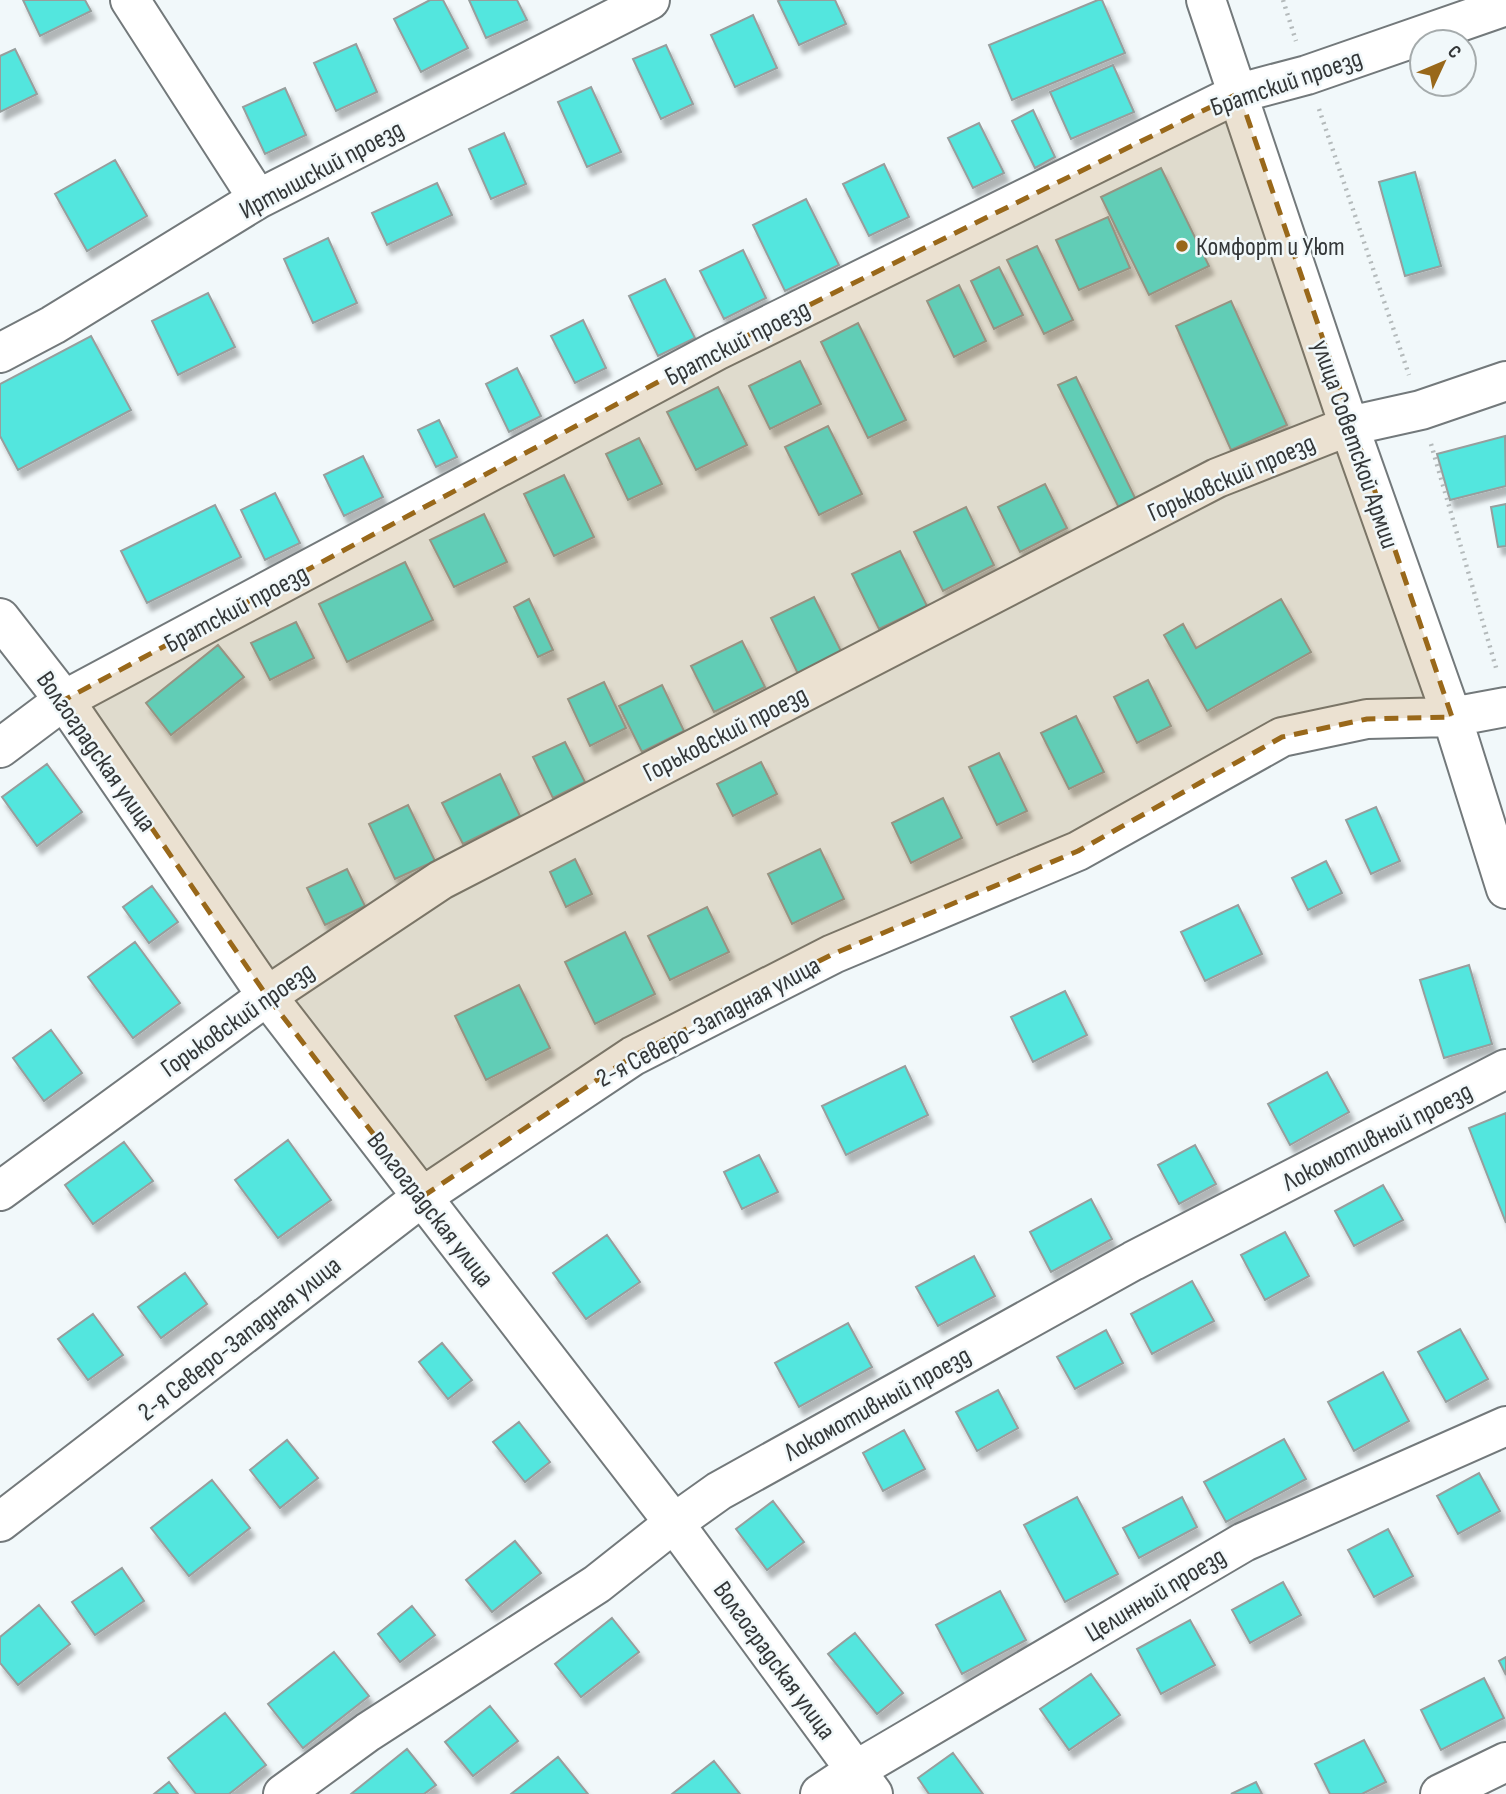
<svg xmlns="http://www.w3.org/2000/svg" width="1506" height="1794" font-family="'Sofia Sans Condensed',sans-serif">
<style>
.building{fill:#52e6de;stroke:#979e9d;stroke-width:2;filter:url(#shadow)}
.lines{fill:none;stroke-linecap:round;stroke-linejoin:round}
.minor-casing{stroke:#73797b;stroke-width:42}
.path{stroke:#b4babb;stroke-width:4.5;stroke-dasharray:2 5;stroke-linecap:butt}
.minor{stroke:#fff;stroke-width:38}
.marked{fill:#99681a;fill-opacity:0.2;stroke:#99681a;stroke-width:5;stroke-dasharray:14 9;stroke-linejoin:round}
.poi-dot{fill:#99681a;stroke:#f1f8fa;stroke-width:2.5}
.labels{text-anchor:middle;stroke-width:5;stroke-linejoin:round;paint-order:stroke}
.street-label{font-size:26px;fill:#343738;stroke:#f1f8fa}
.poi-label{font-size:26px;fill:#343738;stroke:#f1f8fa;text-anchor:start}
</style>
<defs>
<filter id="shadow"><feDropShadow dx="4.5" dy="8" stdDeviation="2" flood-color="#0004"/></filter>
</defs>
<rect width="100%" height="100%" fill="#f1f8fa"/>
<path class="building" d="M23 0H85L91 11 40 36Z
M430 0H443L468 48 421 72 394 19Z
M469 0H517L527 20 486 38Z
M781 0H835L846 24 799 45 778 1Z
M1098 0H1102L1125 53 1012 100 989 45Z
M753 15 777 68 735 87 711 35Z
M356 44 377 92 336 111 314 63Z
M666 45 693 104 661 119 633 59Z
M15 49 37 94 0 112V56Z
M1113 65 1134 112 1071 139 1050 92Z
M591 87 621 152 587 167 558 102Z
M285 88 306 135 265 154 243 107Z
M1033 110 1055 157 1035 168 1012 121Z
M979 123 1004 173 973 188 948 138Z
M504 133 526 184 491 199 469 149Z
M115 160 147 216 87 251 55 194Z
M884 164 909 217 869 236 843 184Z
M1161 168 1209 266 1149 295 1101 197Z
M1415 172 1441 266 1405 276 1379 182Z
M437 183 452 215 387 245 372 213Z
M806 199 839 265 785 291 753 225Z
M1108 217 1130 268 1079 290 1056 240Z
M328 238 357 303 313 323 284 259Z
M1037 246 1073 320 1044 334 1007 260Z
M743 250 766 298 724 319 700 271Z
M999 267 1023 315 994 329 971 281Z
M665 279 695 338 658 356 629 296Z
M959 285 986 341 954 357 927 301Z
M208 293 235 347 178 375 152 321Z
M1231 301 1287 425 1231 450 1176 326Z
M583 320 606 368 575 383 551 336Z
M858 323 906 420 868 438 821 342Z
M91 336 131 410 18 470 0 436V384Z
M800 361 821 404 770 429 749 386Z
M517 368 541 416 509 432 486 384Z
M1076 377 1138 504 1121 512 1058 385Z
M718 387 747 445 696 470 667 412Z
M439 420 457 457 436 467 418 430Z
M828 426 862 494 819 515 785 447Z
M1505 436 1506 486 1450 500 1437 454Z
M639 438 662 484 628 500 606 454Z
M363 456 383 497 344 516 324 475Z
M564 475 594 537 554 556 524 494Z
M1045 484 1067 528 1020 552 998 507Z
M275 493 300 543 265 560 241 510Z
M1506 504V546L1498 547 1491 507Z
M215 505 241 557 147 603 121 551Z
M966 507 994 565 943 591 914 532Z
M484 514 507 562 454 587 430 540Z
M900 551 927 606 879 629 852 574Z
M405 562 433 620 347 662 319 604Z
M814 597 843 655 799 676 771 618Z
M529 599 553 650 538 657 514 607Z
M1281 599 1311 652 1207 711 1164 635 1183 624 1196 648Z
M296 622 314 658 270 680 251 643Z
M742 641 765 687 714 712 691 666Z
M218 645 244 677 171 735 146 703Z
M1148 680 1171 726 1137 743 1114 697Z
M604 682 626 728 590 746 568 699Z
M662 685 684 731 642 752 619 706Z
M1076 716 1104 772 1069 789 1041 733Z
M565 742 585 782 553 798 533 757Z
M999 753 1027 811 997 825 969 767Z
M761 762 777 794 733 816 717 784Z
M47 764 82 812 37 846 2 797Z
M500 774 520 816 463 844 442 803Z
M943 798 962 838 911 863 892 823Z
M408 805 435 861 395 879 369 824Z
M1376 807 1400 861 1371 874 1346 820Z
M820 849 844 899 792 924 768 874Z
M575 859 592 894 566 907 550 872Z
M1326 861 1342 893 1308 910 1292 878Z
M347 869 365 906 325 925 307 888Z
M152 886 178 922 149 943 123 907Z
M1238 905 1262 954 1205 981 1181 932Z
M707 907 729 952 670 980 648 936Z
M625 932 655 994 595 1024 565 962Z
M135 942 180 1003 133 1038 88 977Z
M1469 965 1492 1044 1444 1058 1420 980Z
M519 985 550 1048 486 1080 455 1016Z
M1065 991 1087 1035 1033 1062 1011 1017Z
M51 1030 82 1073 44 1101 13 1058Z
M905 1066 928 1115 846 1155 822 1106Z
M1327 1072 1349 1112 1290 1145 1268 1104Z
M1506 1113V1223L1469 1128Z
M288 1140 331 1200 278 1238 235 1180Z
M124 1142 153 1181 93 1224 65 1185Z
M1195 1145 1216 1184 1179 1204 1158 1165Z
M759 1155 778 1192 742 1209 724 1172Z
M1383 1185 1403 1220 1354 1246 1335 1211Z
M1091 1199 1112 1239 1051 1272 1030 1232Z
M1285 1232 1309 1276 1265 1300 1241 1255Z
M607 1235 640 1282 586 1319 553 1273Z
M974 1256 995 1296 938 1326 916 1287Z
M185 1273 207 1304 161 1338 138 1307Z
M1192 1281 1214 1321 1152 1354 1131 1314Z
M93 1314 123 1355 88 1380 58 1339Z
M848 1323 872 1367 799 1407 775 1363Z
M1460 1329 1488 1379 1446 1402 1418 1352Z
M1106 1330 1123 1363 1075 1389 1057 1357Z
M442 1343 472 1380 448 1399 419 1362Z
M1383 1372 1409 1421 1354 1451 1328 1402Z
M998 1390 1018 1428 977 1451 956 1412Z
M519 1422 550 1462 525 1482 493 1442Z
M904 1430 925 1469 883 1491 863 1453Z
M1284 1439 1306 1479 1226 1522 1204 1482Z
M287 1440 318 1478 280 1508 250 1470Z
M1479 1473 1500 1511 1458 1534 1437 1496Z
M212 1480 250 1528 189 1576 151 1528Z
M1077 1497 1118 1574 1065 1602 1024 1525Z
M1182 1497 1197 1527 1139 1558 1123 1528Z
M773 1501 804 1542 767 1570 736 1529Z
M1388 1529 1413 1576 1374 1597 1348 1550Z
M515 1541 541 1573 492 1612 466 1580Z
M122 1568 144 1601 95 1635 72 1602Z
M1283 1582 1301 1615 1250 1643 1232 1610Z
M1000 1591 1026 1640 962 1674 936 1625Z
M39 1605 70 1644 18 1685 0 1663V1637Z
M412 1606 435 1635 400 1662 378 1634Z
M612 1618 639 1652 581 1697 555 1664Z
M1190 1620 1215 1665 1161 1694 1137 1649Z
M855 1633 903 1693 877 1714 828 1654Z
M334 1652 369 1696 303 1748 268 1704Z
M1506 1657V1675L1499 1661Z
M1091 1674 1120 1715 1069 1750 1040 1709Z
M1484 1678 1504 1718 1441 1750 1421 1710Z
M490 1706 518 1741 473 1776 445 1742Z
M225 1713 266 1765 229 1794H196L168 1758Z
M1364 1740 1386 1782 1362 1794H1330L1315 1764Z
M407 1749 436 1785 424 1794H351Z
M953 1753 983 1794H929L918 1778Z
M558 1757 588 1794H511Z
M714 1761 740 1794H672Z
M169 1782 178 1794H154Z
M1256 1782 1262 1794H1231Z"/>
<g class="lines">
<defs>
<path id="minor" d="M130 0 258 199
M1206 0 1349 426 1452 717 1506 889
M0 353 53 325 258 199 650 0
M0 618 64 700 267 996 674 1523 873 1794
M0 748 64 700 716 351 1239 93 1307 75 1506 6
M0 1191 267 996 441 880 1217 478 1349 426 1421 410 1506 381
M0 1522 422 1197 633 1056 833 954 1078 851 1282 737 1367 719 1452 717 1506 707
M283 1794 368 1732 597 1584 674 1523 719 1491 1133 1261 1506 1069
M820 1794 856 1770 1244 1542 1506 1426
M1440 1794 1506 1762"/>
</defs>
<use href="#minor" class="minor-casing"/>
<path class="path" d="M1283 0 1296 41
M1319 109 1409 375
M1431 444 1497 671"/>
<use href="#minor" class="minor"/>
</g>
<path class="marked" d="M1239 93 1452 717 1367 719 1282 737 1078 851 833 954 633 1056 422 1197 267 996 64 700 716 351Z"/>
<circle class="poi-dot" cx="1182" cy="246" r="7"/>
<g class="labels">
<g class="street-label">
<text transform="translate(1286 82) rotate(-19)" y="9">Братский проезд</text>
<text transform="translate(321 169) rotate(-28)" y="9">Иртышский проезд</text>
<text transform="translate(737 342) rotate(-27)" y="9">Братский проезд</text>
<text transform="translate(1356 444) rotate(71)" y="9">улица Советской Армии</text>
<text transform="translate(1231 477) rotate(-24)" y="9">Горьковский проезд</text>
<text transform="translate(236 608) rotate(-28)" y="9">Братский проезд</text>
<text transform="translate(725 733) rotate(-27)" y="9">Горьковский проезд</text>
<text transform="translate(97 751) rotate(55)" y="9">Волгоградская улица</text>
<text transform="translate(237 1019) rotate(-35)" y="9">Горьковский проезд</text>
<text transform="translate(708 1021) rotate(-28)" y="9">2-я Северо-Западная улица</text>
<text transform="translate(1377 1136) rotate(-27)" y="9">Локомотивный проезд</text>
<text transform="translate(431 1209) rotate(52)" y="9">Волгоградская улица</text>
<text transform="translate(239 1338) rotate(-38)" y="9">2-я Северо-Западная улица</text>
<text transform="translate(877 1403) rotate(-29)" y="9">Локомотивный проезд</text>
<text transform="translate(1155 1594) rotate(-31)" y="9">Целинный проезд</text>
<text transform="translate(775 1660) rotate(54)" y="9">Волгоградская улица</text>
</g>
<g class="poi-label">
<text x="1196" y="255">Комфорт и Уют</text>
</g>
</g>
<g transform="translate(1443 63) rotate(46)"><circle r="33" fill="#f1f8fa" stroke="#a5abac" stroke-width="2"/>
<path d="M0-5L12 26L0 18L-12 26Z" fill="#99681a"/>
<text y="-10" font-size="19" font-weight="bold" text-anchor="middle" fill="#343738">С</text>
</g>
</svg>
